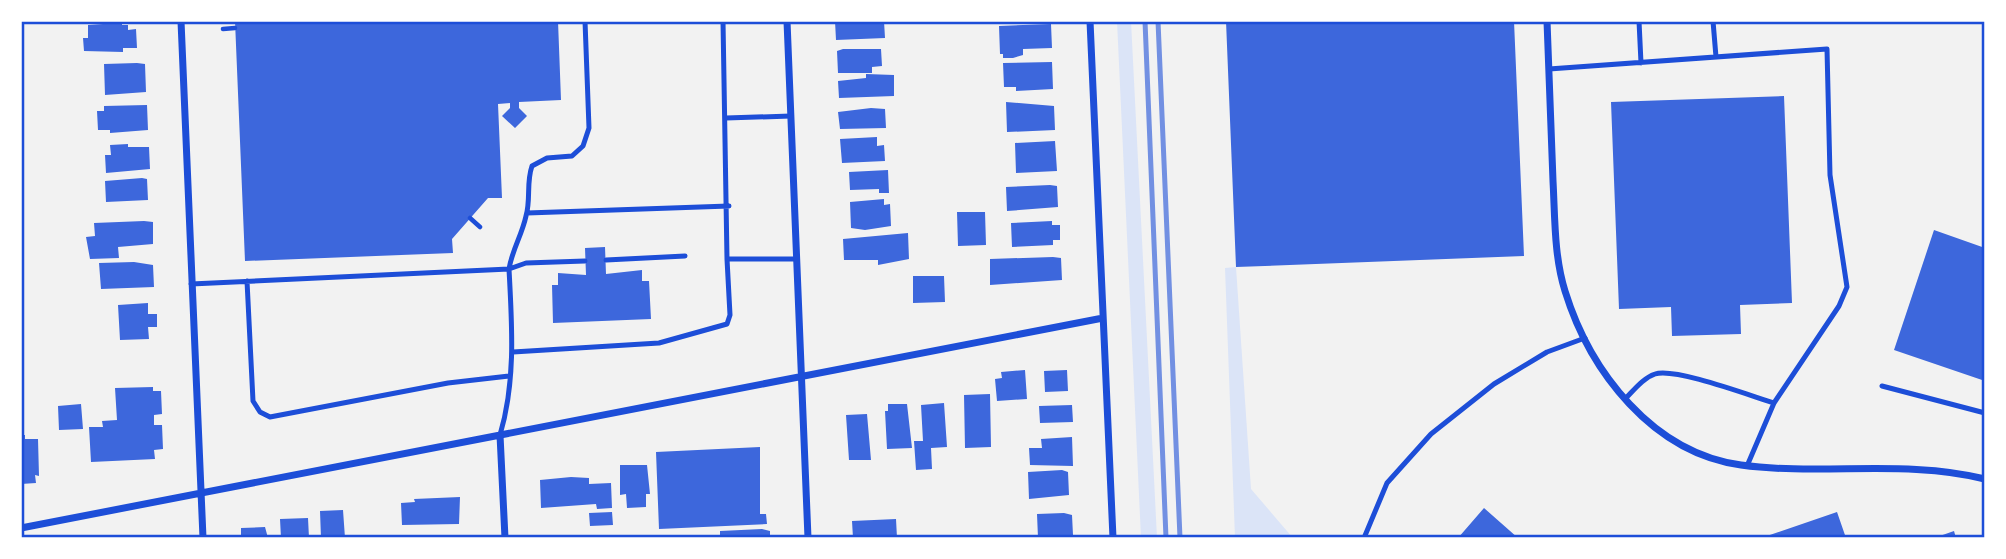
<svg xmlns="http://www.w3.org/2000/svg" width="2006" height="559" font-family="Ubuntu,sans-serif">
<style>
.green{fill:#dbe4f7}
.building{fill:#3d67dc}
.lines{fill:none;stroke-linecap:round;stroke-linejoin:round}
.path{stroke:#1d4ed8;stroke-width:4.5}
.service{stroke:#1d4ed8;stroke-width:5}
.minor{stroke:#1d4ed8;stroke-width:7}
.rail{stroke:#7290e2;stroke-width:5}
.neatline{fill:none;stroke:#1d4ed8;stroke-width:2.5}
</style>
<rect width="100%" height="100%" fill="#f2f2f2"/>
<path class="green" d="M1117 21H1131L1157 538H1141Z
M1236 267 1251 489 1293 538H1235L1225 268Z"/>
<path class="building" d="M103 21H122V25H128V30L136 29 137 48H123V52L84 51 83 38H88V25L103 24Z
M235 21H558L561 100 519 102V108L527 116 515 128 502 116 510 108V103L498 104 502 198H488L452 239 453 253 245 261Z
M835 21H884L885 38 836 40Z
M1226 21H1514L1524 256 1236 267Z
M1051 24 1052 48 1023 49V55L1013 58H1003V54H1000L999 26Z
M843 49H881L882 66 872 67V73H838L837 51Z
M1052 62 1053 89 1016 91V87H1004L1003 63Z
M137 63 145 64 146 92 105 95 104 64Z
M866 74 894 75V96L839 98 838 81 866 78Z
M1784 96 1792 303 1740 305 1741 334 1672 336 1671 307 1619 309 1611 102Z
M1006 102 1054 106 1055 130 1007 132Z
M147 105 148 130 110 133V130H98L97 111H104V106Z
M871 108 885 109 886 128 840 129 838 112Z
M877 137V146L884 145 885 161 842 163 840 139Z
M1055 141 1057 171 1016 173 1015 143Z
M128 144V147H149L150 169 106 173 105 155H111L110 145Z
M888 170 889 193H879V189L850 190 849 172Z
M142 178 147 179 148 200 106 202 105 181Z
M1050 185 1057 186 1058 207 1007 211 1006 187Z
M884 199V205L890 204 891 226 865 230 851 228 850 202Z
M957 212H985L986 245 958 246Z
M144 221 153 222V244L118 247 119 258 90 259 86 237 95 236 94 223Z
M1052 221V225H1060V240H1053V245L1012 247 1011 223Z
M1934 230 1985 248V381L1894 350Z
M908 233 909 259 878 265V260H844L843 239Z
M605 247 606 274 642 270V281H649L651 319 553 323 552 285H558V273L586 275 585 248Z
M1053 257 1061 258 1062 280 990 285V259Z
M134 262 153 265 154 287 101 289 99 263Z
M913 276H944L945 302 913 303Z
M148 303V314H157V327H148L149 339 120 340 118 305Z
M1025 370 1027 399 997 401 995 379 1002 378 1001 372Z
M1067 370 1068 391 1045 392 1044 371Z
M153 387V391H161L162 414 154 415V425H162L163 449 154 450 155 459 91 462 89 427H103L102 421 117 420 115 388Z
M990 394 991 447 965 448 964 395Z
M944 403 947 447 931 448 932 469 916 470 914 441H923L921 405Z
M81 404 83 429 59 430 58 406Z
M888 404H907L912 448 887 449 885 411H888Z
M1072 405 1073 422 1040 423 1039 406Z
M867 414 871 460H849L846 415Z
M21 435H25V439H38L39 476 35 475 36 483 21 484Z
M1072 437 1073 466 1030 465 1029 448H1042L1041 439Z
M760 447V514H766L767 524 659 529 656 452Z
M620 465H647L650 494H646V507L627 508 626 494 620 495Z
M1062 470 1068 472 1069 495 1029 499 1028 472Z
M571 477 589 478V484L611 483 612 508 597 509 596 504 541 508 540 480Z
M460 497 459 524 402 525 401 503 415 502 414 499Z
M1484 508 1518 538H1458Z
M343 510 345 538H321L320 511Z
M612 512 613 525 590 526 589 513Z
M1837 512 1846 538H1761Z
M1064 513 1072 515 1073 535 1038 538 1037 514Z
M308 518 309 538H281L280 519Z
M896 519 897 538H853L852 521Z
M265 527 268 538H241V528Z
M762 529 770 531V538H720V531Z
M1954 531 1956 538H1934Z"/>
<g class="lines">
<path class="path" d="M223 29 235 28
M470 218 480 227"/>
<path class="service" d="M585 21 589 128 583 146 572 156 547 158 532 166C526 183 531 199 526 216 522 235 512 250 509 269L526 263 585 261
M723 21 727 259
M1639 21 1641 63
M1713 21 1716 57
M1549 69 1827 49 1830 175 1847 287 1839 306 1774 403
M726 118 791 116
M527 213 729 206
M606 260 685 256
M247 281 253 401 260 412 270 417 448 383 509 376
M191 284 509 269C512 325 516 381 500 435
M513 352 659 343 727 324 730 315 727 259H796
M1882 386 1985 413
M1625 399C1634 390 1643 378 1655 374 1674 367 1751 396 1774 403L1747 466
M1364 538 1387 483 1431 434 1494 384 1547 352 1585 338"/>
<path class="minor" d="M181 21 203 538
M787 21 808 538
M1090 21 1113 538
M1547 21C1549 74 1551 127 1553 181 1555 217 1554 256 1565 291 1590 372 1653 453 1741 465 1822 476 1906 459 1985 479
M500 435 505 538
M21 528 1103 318"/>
<path class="rail" d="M1145 21 1166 538
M1158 21 1180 538"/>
</g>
<rect width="2006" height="559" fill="none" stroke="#ffffff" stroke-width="46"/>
<rect x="23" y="23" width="1960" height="513" class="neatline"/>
</svg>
